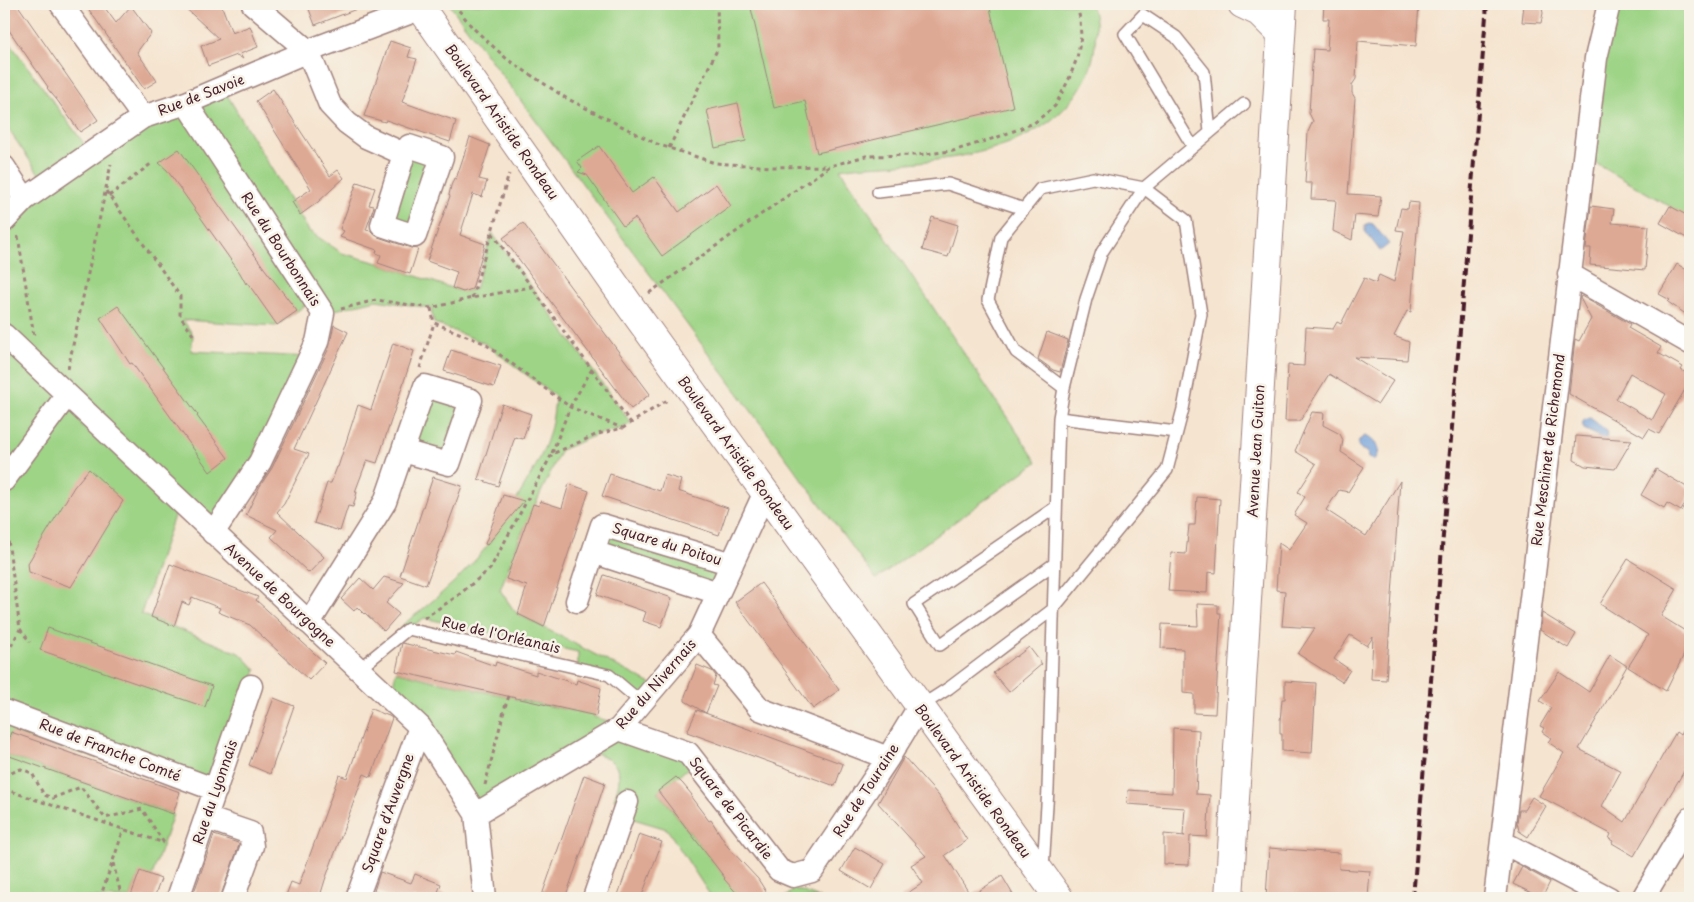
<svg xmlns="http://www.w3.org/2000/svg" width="1694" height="902" font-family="'Playpen Sans',sans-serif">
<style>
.green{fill:#9ed486;stroke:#747a58}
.water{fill:#71a0da;stroke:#5e6082}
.building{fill:#dea994;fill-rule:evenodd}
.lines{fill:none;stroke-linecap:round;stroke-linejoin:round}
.service-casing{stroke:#a0827d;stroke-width:14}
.minor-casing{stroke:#a0827d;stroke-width:25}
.tertiary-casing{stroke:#a0827d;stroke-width:30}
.secondary-casing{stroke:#a0827d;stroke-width:30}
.path{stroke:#a0827d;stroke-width:3;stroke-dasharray:4 4;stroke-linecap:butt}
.service{stroke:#fff;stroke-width:11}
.minor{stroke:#fff;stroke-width:22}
.tertiary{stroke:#fff;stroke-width:28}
.secondary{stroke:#fff;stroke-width:28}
.rail{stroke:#4a1f2b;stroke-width:4;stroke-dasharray:8 4;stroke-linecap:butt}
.labels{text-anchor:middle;stroke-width:5;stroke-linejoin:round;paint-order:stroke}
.street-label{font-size:14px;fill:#4a1f2b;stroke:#f7f3e8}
</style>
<rect width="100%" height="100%" fill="#f7f3e8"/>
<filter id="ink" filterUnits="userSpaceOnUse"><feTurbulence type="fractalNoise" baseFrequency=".02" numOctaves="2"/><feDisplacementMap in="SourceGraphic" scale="10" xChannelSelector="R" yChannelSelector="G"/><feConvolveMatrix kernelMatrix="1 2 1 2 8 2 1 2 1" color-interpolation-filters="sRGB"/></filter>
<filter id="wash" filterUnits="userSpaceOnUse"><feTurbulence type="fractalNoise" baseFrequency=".0096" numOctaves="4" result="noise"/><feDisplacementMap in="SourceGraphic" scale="20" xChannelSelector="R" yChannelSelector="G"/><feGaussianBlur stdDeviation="1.12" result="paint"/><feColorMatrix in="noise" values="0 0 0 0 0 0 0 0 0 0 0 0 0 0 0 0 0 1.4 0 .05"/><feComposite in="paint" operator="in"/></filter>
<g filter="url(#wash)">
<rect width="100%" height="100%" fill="#f5e4cf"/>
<path class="green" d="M449 4H1091C1099 25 1096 58 1086 78 1053 144 974 157 908 163 886 166 862 165 840 169L1037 462 876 579Z
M1618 4H1690V218L1590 160 1605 54Z
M4 35 91 153 224 90 309 231 342 253 378 263 463 292 475 289 492 233 631 423 623 428 598 434 561 450 520 537 500 590 513 609 518 614 655 686 641 702 609 675 578 668V652L424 618 408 629 400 627C436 599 472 570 498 531 507 519 513 505 521 492 541 458 553 437 555 396L484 343 434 323 431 308 376 300 323 313 314 299 276 326 183 320 193 335 191 351 309 357 213 533 179 501 141 614 241 654 256 670 216 790 10 734 4 754 173 814 152 876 140 872 130 898H4V221L46 184 4 123Z
M409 146 442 157 415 236 382 225Z
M425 386 471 400 449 464 403 451Z
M602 525 732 564 718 593 593 552Z
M396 672H399L434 681 473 688 475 690 513 697 515 699 594 715V717L623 725 695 763 657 792 660 794 741 898H712L667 829 627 817 632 804 614 799C627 765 614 760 585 749L476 814 390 699Z
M795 889 820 898H784Z"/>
<path class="water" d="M1369 223 1373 224 1389 244 1380 251 1365 231V225Z
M1590 418C1592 419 1604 429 1607 431L1608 434 1605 440H1597L1598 436 1584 429C1581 423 1583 419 1590 418Z
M1365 436C1373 439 1377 444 1379 452L1375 460 1368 458 1367 451 1362 450 1358 446 1359 440Z"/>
<g id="blocks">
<path class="building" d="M4 4H17L98 120 80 132 57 100 47 88 48 87 4 23Z
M85 4H102L116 23 131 6 151 33 137 52 157 81 144 89Z
M181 4H221L232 33 250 26 258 47 240 54 243 59 237 55 208 66 201 46 219 39Z
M307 4H367V5L315 25Z
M750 4H989L1013 107 817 153 805 101 774 108Z
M1324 4H1419L1416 46 1358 41 1356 79 1352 85V93L1355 98 1348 194 1381 196 1378 217 1355 215 1352 240 1333 231 1336 200 1311 199 1312 183H1305L1308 132 1313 121 1309 113 1313 49 1327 50 1329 19H1323Z
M1524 4H1541L1543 13 1541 23 1522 22Z
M390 41 411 48 408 57 417 59 402 102 456 121 450 142 386 120 385 122 364 116Z
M273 89 330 176 338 170 344 178 318 202 300 215 292 202 311 189 256 101Z
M738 103 746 141 715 148 707 110Z
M470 137 490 145 479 179 487 181 482 197 473 194 460 235 485 244 472 289 463 292 452 288 457 272 427 261 450 196 449 195 451 186 454 178 456 179Z
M599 146 632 193 654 177 679 212 716 184 731 206 662 256 635 218 623 226 587 175 578 172 582 168 577 161Z
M179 149 264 268 297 311 277 325 247 282 246 284 240 273 167 170 159 163Z
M357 182 375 188 369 205 374 206 366 230 371 231 378 237 411 248 418 249 410 274 378 263 381 255 376 253 377 250 340 237 344 231 340 229Z
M1409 202 1419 203 1411 312 1407 311 1394 336 1409 342 1407 360 1354 357 1393 381 1378 404 1329 374 1300 421H1285L1288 365 1304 366 1306 327 1333 329 1337 322 1341 324 1364 278 1376 283 1379 275 1394 282 1404 231 1396 230 1401 208 1408 209Z
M1591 206 1614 209 1612 223 1649 226 1645 270 1590 265 1591 248H1586Z
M1670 206 1690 217V240L1660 223Z
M932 217 958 225 948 257 922 250Z
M523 223 650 394 631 409 503 238Z
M1677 264 1690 272V317L1668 302 1670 300 1659 294Z
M1581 296 1630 324 1628 328 1661 347 1658 353 1683 367 1681 370 1690 375V381L1659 434 1649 429 1644 437 1569 394 1575 339 1579 341 1591 319 1580 298ZM1630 373 1666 394 1652 420 1616 399Z
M118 306 198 415 197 416 228 458 210 472 132 363 130 364 100 318Z
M334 325 348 332 294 449 309 454 284 504 277 512 324 557 309 573 271 537 277 530 246 515 260 486 272 468 329 348Z
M1047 332 1068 340 1060 372 1053 370 1038 359Z
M393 343 414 351 377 463 367 460 355 492H357L353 507 348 506 340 531 314 523 327 483H331L337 467H338L358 405 371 410Z
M451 350 501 366 494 387 444 371Z
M502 404 531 414 523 439 515 437 498 486 478 479Z
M1312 412 1324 413 1323 425 1340 434 1343 440 1341 452 1364 467 1348 492 1339 490 1326 510 1366 536 1400 481 1386 680 1371 679 1373 637 1367 646 1350 635 1334 659 1350 670 1342 682 1298 654 1315 628 1282 626 1285 591 1276 590 1279 543 1289 550 1307 523 1294 515 1305 497 1298 492 1316 464 1295 451Z
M1576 436 1632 440 1615 469 1585 466 1574 460Z
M89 469 123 501 71 587 29 572 28 563 74 487Z
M1656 469 1690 489V494L1681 511 1667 503 1664 508 1641 495Z
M610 474 660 491 665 475 681 480 678 491 728 508 719 535 602 496Z
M433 477 462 486 426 585 400 576Z
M569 484 589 491 544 627 518 614 527 586 506 579 533 504 539 506 540 501 562 508Z
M503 495 524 501 487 545 485 544Z
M1197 497 1220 499 1216 573 1208 572 1207 593 1168 591 1171 553 1186 554 1189 525H1195Z
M1628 559 1677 589 1661 616 1690 634V642L1666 691 1628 667 1648 635 1600 604Z
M170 564 258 597 256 600 325 663 309 680 250 625 218 612 220 608 192 597 189 605 182 602 174 626 151 617Z
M604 575 672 598 661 627 643 621 646 612 597 595Z
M384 577 404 583 386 603 399 614 384 631 365 613 364 614 357 607 354 611 341 599 360 578 373 590Z
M761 583 839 690 813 709 735 602Z
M1197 604 1218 605V613H1221L1215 714 1194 713V694L1183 693V649L1161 648 1162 624 1198 626Z
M1542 613 1576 634 1568 648 1540 630Z
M48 628 212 686 205 707 40 650Z
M402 643 455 655 456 652 495 666 496 662 536 675V671L576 684 577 680 601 688 596 716 396 671Z
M1029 647 1042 664 1009 692 993 673 1015 656 1016 657Z
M1610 655 1627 666 1579 749 1621 771 1602 806 1625 822 1676 732 1680 735 1690 717V761L1634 856 1612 843 1613 841 1609 839 1611 834 1539 796 1564 753 1548 742 1551 738 1542 732 1544 728 1540 726 1551 708 1540 701 1559 672 1589 692Z
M697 665 712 671 716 676 713 685 717 686 706 713 685 701V696Z
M1285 681 1316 683 1312 753 1282 751V734H1280V721L1282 699H1285Z
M274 698 294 706 270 774 249 765Z
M371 709 389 716 392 718 371 777 364 774 325 880 321 893 331 896V898H285L291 882 299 885 339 775 347 778Z
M697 710 843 764 835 786 687 732Z
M1173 728 1199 730 1196 794 1210 795 1207 837 1190 836 1189 865 1164 864V834L1185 836 1183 835 1185 808 1127 804 1128 790 1172 793Z
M11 732 180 792 173 814 4 754Z
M904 757 939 796 967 840 945 855 971 896 1002 876 1015 898H900L923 883 911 865 926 856 878 803Z
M584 775 605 783 585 842 565 898H541Z
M676 777 683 784 692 795 691 797 709 821 711 820 728 847 758 879 770 898H741L724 879 725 878 658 791Z
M1532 797 1546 806 1528 837 1519 831 1517 822 1519 810H1524Z
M639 834 662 842 641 898H617Z
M214 835 238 843 239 845 220 898H192Z
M855 847 885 864 871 889 841 871Z
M1269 848 1340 853 1339 869 1370 871 1368 898H1266Z
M1522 867 1550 882 1542 898 1513 884Z
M140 871 161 879 154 898H130Z
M380 872 411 883 415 874 441 884 438 892 448 896V898H394L374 891Z"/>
</g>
</g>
<g filter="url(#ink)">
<use href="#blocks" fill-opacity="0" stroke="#a0827d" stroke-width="1"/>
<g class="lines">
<defs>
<path id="service" d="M1193 147 1125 34 1143 15 1176 37 1204 72 1210 132
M878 192 948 184 1024 209
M1059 418 1177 432
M1054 564 940 645 914 604 1056 507
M359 669 408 629 609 675 641 702
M921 706 949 688 1052 610 1167 470 1183 409 1201 314 1186 220 1144 188 1093 178 1040 189 1001 237 988 300 1016 352 1064 388
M1043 869 1048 789 1059 418 1064 388 1086 299 1102 252 1144 188 1244 104"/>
<path id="minor" d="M61 4 143 117
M253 4 308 51 330 105 347 123 366 137 404 154
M186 103 323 313 317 342 260 462 213 533
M409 146 442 157 415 236 382 225 404 154Z
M4 167 25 199
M4 221 25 199 143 117 186 103 308 51 422 8
M1569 274 1690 343
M4 335 420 727 476 814 485 898
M4 480 67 395
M593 552 718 593
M577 601 602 525 732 564
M309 623 385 502 425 386 471 400 449 464 403 451
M699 635 760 709 888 758
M4 711 216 790
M619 729 688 753 779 870 793 876 812 871 888 758 919 707
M476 814 619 729 699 635 765 492
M206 818 250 833 252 846 233 898
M1502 842 1609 898
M178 898 251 686
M357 898 420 727
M594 898 627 802
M1495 898 1596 58 1609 4
M1643 898 1690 819"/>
<path id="tertiary" d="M418 4 630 306 1059 898
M1242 4 1259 12 1281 34"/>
<path id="secondary" d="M1229 898 1283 4"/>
</defs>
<use href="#service" class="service-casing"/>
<use href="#minor" class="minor-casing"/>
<use href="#tertiary" class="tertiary-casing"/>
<use href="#secondary" class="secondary-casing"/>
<path class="path" d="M454 4 472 27 508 60 566 98 657 144 715 163 773 167 829 166
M669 148 718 48 717 4
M106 191 180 296V316L193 335
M109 196 152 163
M492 233 631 423
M18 236 34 336
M649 293 830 166 866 156 916 155 953 151 998 137 1034 123 1055 106 1069 79 1077 58 1081 37 1080 18 1076 4
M472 298 509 174
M431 308 434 323 484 343 570 407 592 369
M341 309 376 300 431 308 472 298 531 287
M420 368 434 323
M68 369 111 164
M552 453 570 407 622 428
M4 510 20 629 30 642
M424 618 456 597 490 569 552 454 598 434 623 428 669 399
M4 660 20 629
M4 776 21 769 32 773 44 795 53 798 81 787 105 818 142 809 164 843
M485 785 505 707 509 696
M4 789 164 843
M113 863 122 898
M100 898 124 829"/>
<use href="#service" class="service"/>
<use href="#minor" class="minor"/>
<use href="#tertiary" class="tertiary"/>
<use href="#secondary" class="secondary"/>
<path class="rail" d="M1413 898 1487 4"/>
</g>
</g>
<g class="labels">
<g class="street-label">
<text transform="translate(201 95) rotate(-21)" y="5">Rue de Savoie</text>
<text transform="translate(502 122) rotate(55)" y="5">Boulevard Aristide Rondeau</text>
<text transform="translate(281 249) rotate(57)" y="5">Rue du Bourbonnais</text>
<text transform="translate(1548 450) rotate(-83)" y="5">Rue Meschinet de Richemond</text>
<text transform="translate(1256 451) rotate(-87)" y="5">Avenue Jean Guiton</text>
<text transform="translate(736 453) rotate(54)" y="5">Boulevard Aristide Rondeau</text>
<text transform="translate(667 544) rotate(17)" y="5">Square du Poitou</text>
<text transform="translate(280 595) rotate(43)" y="5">Avenue de Bourgogne</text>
<text transform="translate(501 635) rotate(13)" y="5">Rue de l'Orléanais</text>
<text transform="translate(656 684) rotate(-49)" y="5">Rue du Nivernais</text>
<text transform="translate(110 750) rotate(21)" y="5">Rue de Franche Comté</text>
<text transform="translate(973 781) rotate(54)" y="5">Boulevard Aristide Rondeau</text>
<text transform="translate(866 790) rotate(-57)" y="5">Rue de Touraine</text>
<text transform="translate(215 792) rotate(-71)" y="5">Rue du Lyonnais</text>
<text transform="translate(731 808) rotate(52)" y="5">Square de Picardie</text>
<text transform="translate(388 813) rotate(-70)" y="5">Square d'Auvergne</text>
</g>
</g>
<rect width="1694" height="902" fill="none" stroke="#f7f3e8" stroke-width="20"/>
</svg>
